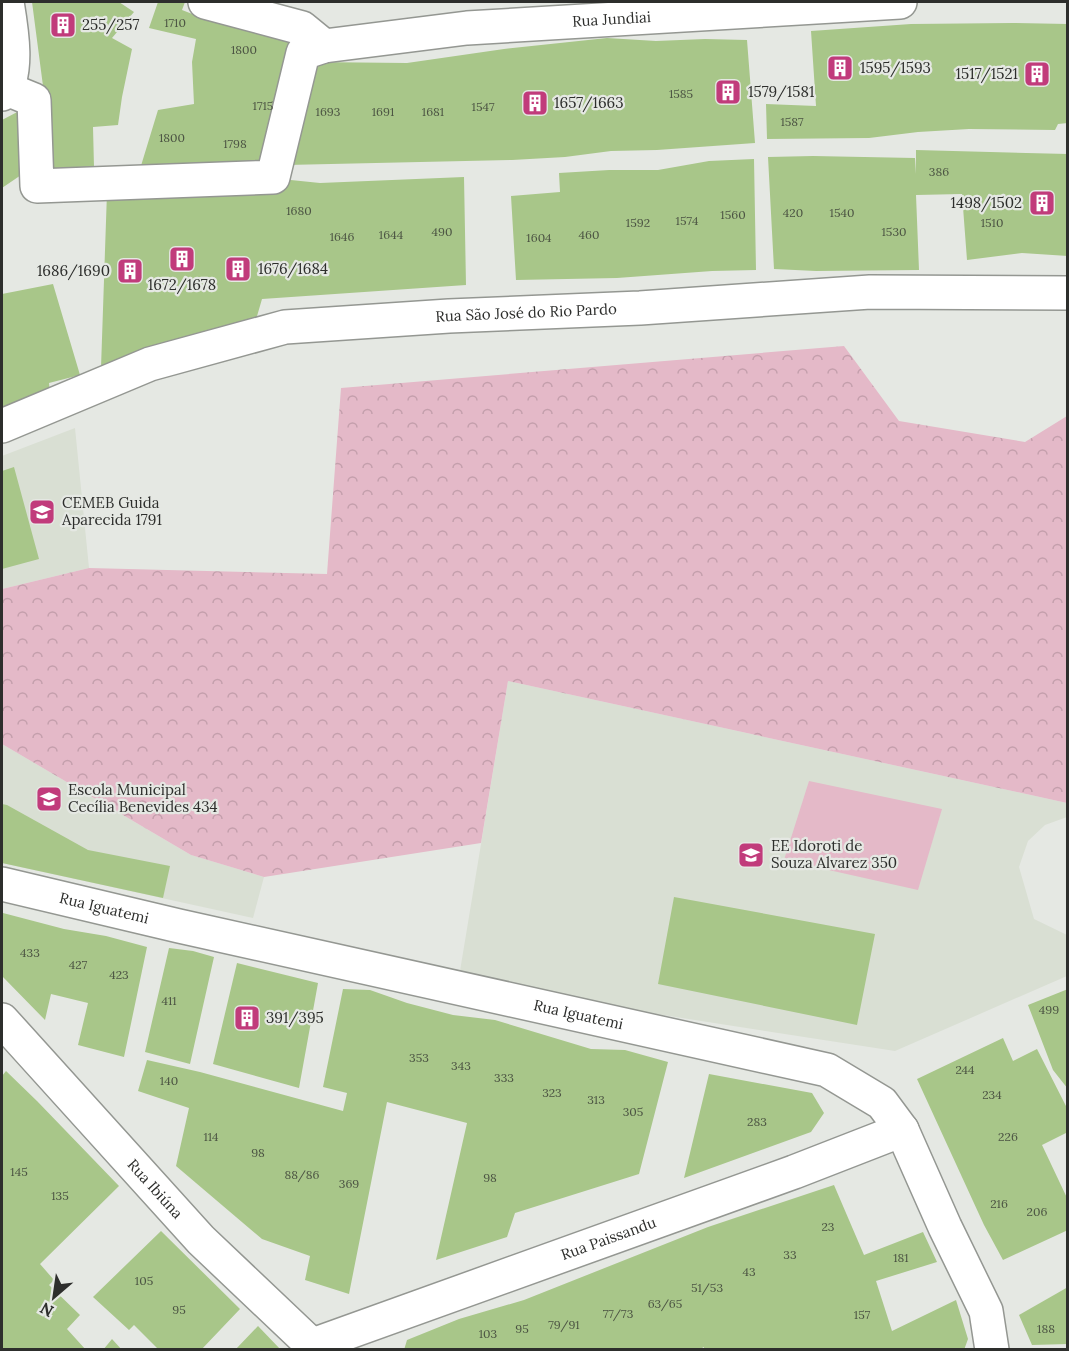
<svg xmlns="http://www.w3.org/2000/svg" width="1069" height="1351" font-family="Lora,serif">
<style>
.built{fill:#d9dfd3}
.forest{fill:url(#forest-crowns)}
.pitch{fill:#e4b9c8}
.building{fill:#a8c689}
.lines{fill:none;stroke-linecap:round;stroke-linejoin:round}
.minor-casing{stroke:#949792;stroke-width:36}
.minor{stroke:#fff;stroke-width:33}
.labels{text-anchor:middle;stroke-width:4.5;stroke-linejoin:round;paint-order:stroke}
.number-label{font-size:12px;fill:#4c5443}
.street-label{font-size:15px;fill:#2d2e2c;stroke:#e5e8e3}
.poi-label{font-size:15px;fill:#2d2e2c;stroke:#e5e8e3;text-anchor:start}
</style>
<defs>
<pattern id="forest-crowns" width="20" height="18" patternUnits="userSpaceOnUse" patternTransform="scale(1.5)"><rect width="20" height="18" fill="#e4b9c8"/><path d="M2 6a3 3 0 1 1 6 0M12 15a3 3 0 1 1 6 0" fill="none" stroke="#c49fac"/></pattern>
</defs>
<rect width="100%" height="100%" fill="#e5e8e3"/>
<path class="built" d="M75 428 89 568 2 589V456Z
M508 681 1067 803V817L1045 825 1028 841 1019 867 1034 919 1067 935V976L895 1051 508 991 459 977Z
M2 744 191 855 264 877 253 918 2 863Z"/>
<path class="forest" d="M844 346 899 421 1025 442 1067 416V803L508 681 481 843 264 877 191 855 2 744V589L89 568 327 574 341 388Z"/>
<path class="pitch" d="M809 781 942 809 918 890 784 860Z"/>
<path class="building" d="M32 2H119L134 12 112 38 132 49 122 97 118 125 93 127 94 167 39 174 43 86Z
M158 2H185L182 10 200 17 296 36 268 172 140 169 158 110 194 104 192 62 196 39 149 28Z
M1012 23 1068 24V123L1058 124 1055 130 969 129 918 132 869 138 767 139 766 104 816 106 811 31 911 24Z
M607 38 656 41 705 39 747 40 755 143 657 150 611 151 565 157 512 160 286 165 310 62 407 63 504 49Z
M23 109 24 173 2 188V120Z
M916 150 1068 154V256L1022 253 967 260 962 194 916 195 919 270 816 271 774 269 768 157 813 156 915 158 916 174Z
M754 159 756 270 712 271 617 278 516 280 511 196 560 192 559 173 609 170H658L709 161Z
M464 177 466 285 262 299 255 323 208 330 101 368 107 192 281 179 320 183Z
M53 284 80 375 49 383 50 393 2 408V294Z
M14 467 39 559 2 569V471Z
M2 804 7 805 88 850 170 866 163 898 2 863Z
M674 897 875 934 857 1025 658 984Z
M3 913 64 929 106 936 147 947 124 1057 78 1045 88 1003 51 994 45 1020 2 976Z
M169 948 193 951 214 957 190 1064 145 1052Z
M237 963 318 983 299 1088 213 1064Z
M343 989 370 990 407 1003 453 1015 495 1020 591 1049 625 1050 668 1062 639 1174 515 1213 507 1237 436 1260 467 1123 387 1102 349 1294 305 1280 310 1256 262 1239 176 1166 189 1108 138 1091 147 1060 200 1072 343 1111 347 1093 323 1087Z
M1068 989V1089L1053 1070 1028 1005Z
M1003 1038 1013 1061 1037 1049 1068 1110V1132L1042 1145 1068 1200V1230L1003 1260 984 1225 917 1079Z
M6 1071 37 1101 119 1186 40 1264 54 1280 49 1285 80 1315 67 1329 86 1350H2V1076Z
M709 1074 812 1093 824 1113 811 1132 684 1178Z
M834 1185 864 1255 923 1232 937 1262 876 1281 892 1331 956 1300 968 1339 964 1350H704V1347L698 1350H404L407 1340 459 1319 524 1300 708 1227Z
M161 1231 240 1309 201 1350H159L134 1325 129 1330 93 1297Z
M1068 1287V1344L1032 1345 1019 1315Z
M258 1326 281 1350H235Z
M112 1339 122 1350H103Z"/>
<g class="lines">
<defs>
<g id="minor">
<path d="M205 2 302 28 324 46"/>
<path id="s1" d="M7 89 34 100 37 186 273 177 303 53 324 46 467 28 900 2"/>
<path d="M2 94C20 76 11 26 7 2"/>
<path id="s2" d="M2 426 150 364 285 327 449 316 640 308 870 292 1068 293"/>
<path id="s3" d="M2 884 179 926 827 1070 882 1103 902 1130 945 1227 986 1311 992 1350"/>
<path id="s4" d="M2 1020 201 1240 317 1350"/>
<path id="s5" d="M313 1345 794 1172 902 1130"/>
</g>
</defs>
<use href="#minor" class="minor-casing"/>
<use href="#minor" class="minor"/>
</g>
<defs>
<symbol id="building-square" viewBox="-11 -11 22 22"><rect x="-9" y="-9" width="18" height="18" rx="4" fill="#c13b7b" stroke="#e5e8e3"/><path d="M-4-6H4V6H1V3H-1V6H-4ZM-2.5-4.3h1.7v1.8h-1.7ZM.8-4.3h1.7v1.8H.8ZM-2.5-1h1.7V.8h-1.7ZM.8-1h1.7V.8H.8Z" fill="#fff"/></symbol>
<symbol id="school-square" viewBox="-11 -11 22 22"><rect x="-9" y="-9" width="18" height="18" rx="4" fill="#c13b7b" stroke="#e5e8e3"/><path d="M0-5L7-2L0 1L-7-2ZM-4 1L0 2.5L4 1V4Q0 6-4 4Z" fill="#fff"/></symbol>
</defs>
<g fill-rule="evenodd">
<use href="#building-square" x="48" y="10" width="30" height="30"/>
<use href="#building-square" x="825" y="53" width="30" height="30"/>
<use href="#building-square" x="1022" y="59" width="30" height="30"/>
<use href="#building-square" x="713" y="77" width="30" height="30"/>
<use href="#building-square" x="520" y="88" width="30" height="30"/>
<use href="#building-square" x="1027" y="188" width="30" height="30"/>
<use href="#building-square" x="167" y="244" width="30" height="30"/>
<use href="#building-square" x="223" y="254" width="30" height="30"/>
<use href="#building-square" x="115" y="256" width="30" height="30"/>
<use href="#school-square" x="27" y="497" width="30" height="30"/>
<use href="#school-square" x="34" y="784" width="30" height="30"/>
<use href="#school-square" x="736" y="840" width="30" height="30"/>
<use href="#building-square" x="232" y="1003" width="30" height="30"/>
</g>
<g class="labels">
<g class="number-label">
<text x="175" y="27">1710</text>
<text x="244" y="54">1800</text>
<text x="681" y="98">1585</text>
<text x="263" y="110">1715</text>
<text x="483" y="111">1547</text>
<text x="328" y="116">1693</text>
<text x="383" y="116">1691</text>
<text x="433" y="116">1681</text>
<text x="792" y="126">1587</text>
<text x="172" y="142">1800</text>
<text x="235" y="148">1798</text>
<text x="939" y="176">386</text>
<text x="299" y="215">1680</text>
<text x="793" y="217">420</text>
<text x="842" y="217">1540</text>
<text x="733" y="219">1560</text>
<text x="687" y="225">1574</text>
<text x="638" y="227">1592</text>
<text x="992" y="227">1510</text>
<text x="442" y="236">490</text>
<text x="894" y="236">1530</text>
<text x="391" y="239">1644</text>
<text x="589" y="239">460</text>
<text x="342" y="241">1646</text>
<text x="539" y="242">1604</text>
<text x="30" y="957">433</text>
<text x="78" y="969">427</text>
<text x="119" y="979">423</text>
<text x="169" y="1005">411</text>
<text x="1049" y="1014">499</text>
<text x="419" y="1062">353</text>
<text x="461" y="1070">343</text>
<text x="965" y="1074">244</text>
<text x="504" y="1082">333</text>
<text x="169" y="1085">140</text>
<text x="552" y="1097">323</text>
<text x="992" y="1099">234</text>
<text x="596" y="1104">313</text>
<text x="633" y="1116">305</text>
<text x="757" y="1126">283</text>
<text x="211" y="1141">114</text>
<text x="1008" y="1141">226</text>
<text x="258" y="1157">98</text>
<text x="19" y="1176">145</text>
<text x="302" y="1179">88/86</text>
<text x="490" y="1182">98</text>
<text x="349" y="1188">369</text>
<text x="60" y="1200">135</text>
<text x="999" y="1208">216</text>
<text x="1037" y="1216">206</text>
<text x="828" y="1231">23</text>
<text x="790" y="1259">33</text>
<text x="901" y="1262">181</text>
<text x="749" y="1276">43</text>
<text x="144" y="1285">105</text>
<text x="707" y="1292">51/53</text>
<text x="665" y="1308">63/65</text>
<text x="179" y="1314">95</text>
<text x="618" y="1318">77/73</text>
<text x="862" y="1319">157</text>
<text x="564" y="1329">79/91</text>
<text x="522" y="1333">95</text>
<text x="1046" y="1333">188</text>
<text x="488" y="1338">103</text>
</g>
<g class="street-label">
<text dy="5" stroke="none"><textPath href="#s1" startOffset="790">Rua Jundiai</textPath></text>
<text dy="5" stroke="none"><textPath href="#s2" startOffset="542">Rua São José do Rio Pardo</textPath></text>
<text dy="5" stroke="none"><textPath href="#s3" startOffset="105">Rua Iguatemi</textPath></text>
<text dy="5" stroke="none"><textPath href="#s3" startOffset="591">Rua Iguatemi</textPath></text>
<text dy="5" stroke="none"><textPath href="#s4" startOffset="228">Rua Ibiúna</textPath></text>
<text dy="5" stroke="none"><textPath href="#s5" startOffset="314">Rua Paissandu</textPath></text>
</g>
<g class="poi-label">
<text x="82" y="30">255/257</text>
<text x="860" y="73">1595/1593</text>
<text x="1018" y="79" text-anchor="end">1517/1521</text>
<text x="748" y="97">1579/1581</text>
<text x="554" y="108">1657/1663</text>
<text x="1022" y="208" text-anchor="end">1498/1502</text>
<text x="258" y="274">1676/1684</text>
<text x="110" y="276" text-anchor="end">1686/1690</text>
<text x="182" y="290" text-anchor="middle">1672/1678</text>
<text x="62" y="508">CEMEB Guida<tspan x="62" dy="17">Aparecida 1791</tspan></text>
<text x="68" y="795">Escola Municipal<tspan x="68" dy="17">Cecília Benevides 434</tspan></text>
<text x="771" y="851">EE Idoroti de<tspan x="771" dy="17">Souza Alvarez 350</tspan></text>
<text x="266" y="1023">391/395</text>
</g>
</g>
<rect width="1069" height="1351" fill="none" stroke="#2d2e2c" stroke-width="6"/>
<g transform="translate(54 1297) rotate(209)" stroke="#e5e8e3" stroke-width="4.5" paint-order="stroke">
<path d="M0-4.5L10 22L0 15L-10 22Z" fill="#2d2e2c"/>
<text y="-9" font-size="16" font-weight="bold" text-anchor="middle" fill="#2d2e2c">N</text>
</g>
</svg>
